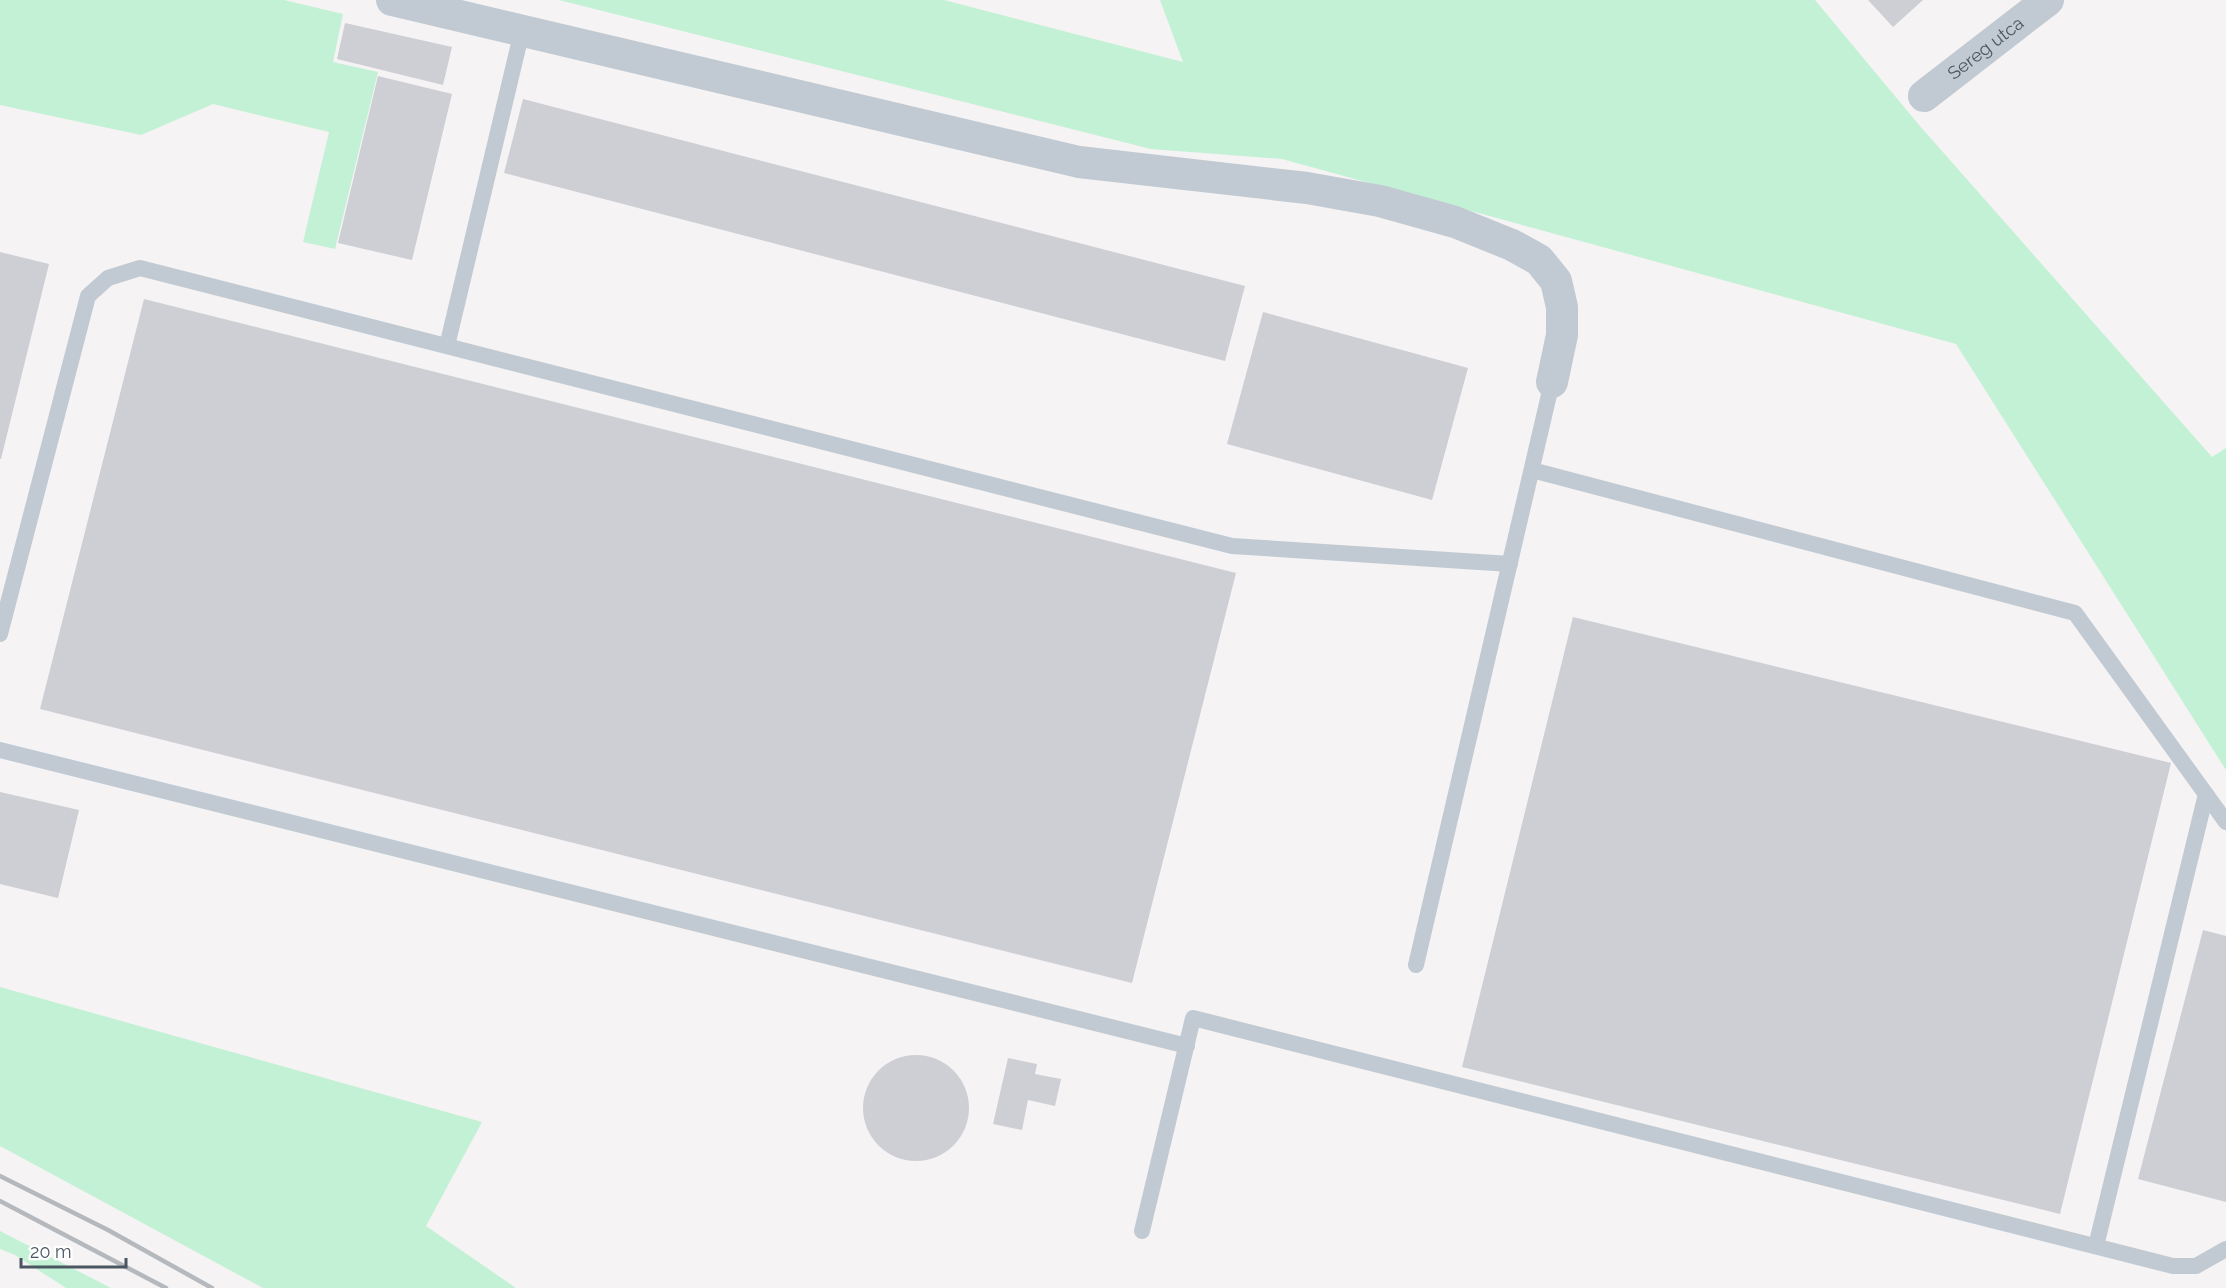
<svg xmlns="http://www.w3.org/2000/svg" width="2226" height="1288" font-family="Raleway,sans-serif">
<style>
.green{fill:#c3f1d5}
.building{fill:#cdcfd5}
.lines{fill:none;stroke-linecap:round;stroke-linejoin:round}
.service{stroke:#c1cad2;stroke-width:16}
.minor{stroke:#c1cad2;stroke-width:32}
.rail{stroke:#b5b8bd;stroke-width:4.5}
.labels{text-anchor:middle;stroke-width:4.5;stroke-linejoin:round;paint-order:stroke}
.street-label{font-size:18px;fill:#4a5661;stroke:#fff}
</style>
<rect width="100%" height="100%" fill="#f5f3f3"/>
<path class="green" d="M0 0H284L343 14 333 62 378 72 335 249 303 242 329 132 213 104 141 135 0 105Z
M559 0H944L1183 62 1160 0H1815L1919 125 2212 457 2226 448V770L1956 344 1282 159 1151 149Z
M0 987 482 1122 426 1226 516 1288H263L0 1146Z
M0 1231 111 1288H66L15 1255 0 1249Z"/>
<path class="building" d="M1868 0H1923L1893 27Z
M345 23 452 47 443 85 337 59Z
M378 76 452 94 412 260 338 243Z
M523 99 1245 286 1225 361 504 173Z
M0 252 49 264 1 459H0Z
M144 299 1236 573 1132 983 40 709Z
M1263 312 1468 368 1432 500 1227 444Z
M1573 617 2171 763 2060 1214 1462 1067Z
M0 792 79 810 58 898 0 884Z
M2203 930 2226 936V1202L2138 1179Z
M863 1108a53 53 0 1 1 106 0a53 53 0 1 1-106 0Z
M1008 1058 1037 1064 1035 1074 1061 1079 1055 1106 1028 1100 1022 1130 993 1124Z"/>
<g class="lines">
<path class="service" d="M447 346 522 31
M1532 470 2075 613 2226 822
M0 634 88 296 108 278 140 268 1232 546 1510 564
M0 750 1187 1046
M1416 965 1552 382
M1142 1231 1193 1018 2173 1266H2196L2226 1249
M2096 1246 2206 794"/>
<g class="minor">
<path d="M392 0 1079 162 1307 188 1380 201 1455 222 1512 245 1539 260 1556 281 1562 307V335L1552 382"/>
<path id="s1" d="M1924 96 2048 0"/>
</g>
<path class="rail" d="M0 1176 108 1230 212 1288
M0 1201 166 1288"/>
</g>
<g class="labels">
<g class="street-label">
<text dy="6" stroke="none"><textPath href="#s1" startOffset="78">Sereg utca</textPath></text>
</g>
</g>
<path d="M21 1258v9h105v-9" fill="none" stroke="#4a5661" stroke-width="3"/>
<text x="30" y="1258" font-size="18" fill="#4a5661" stroke="#ffffff" stroke-width="4.5" paint-order="stroke">20 m</text>
</svg>
